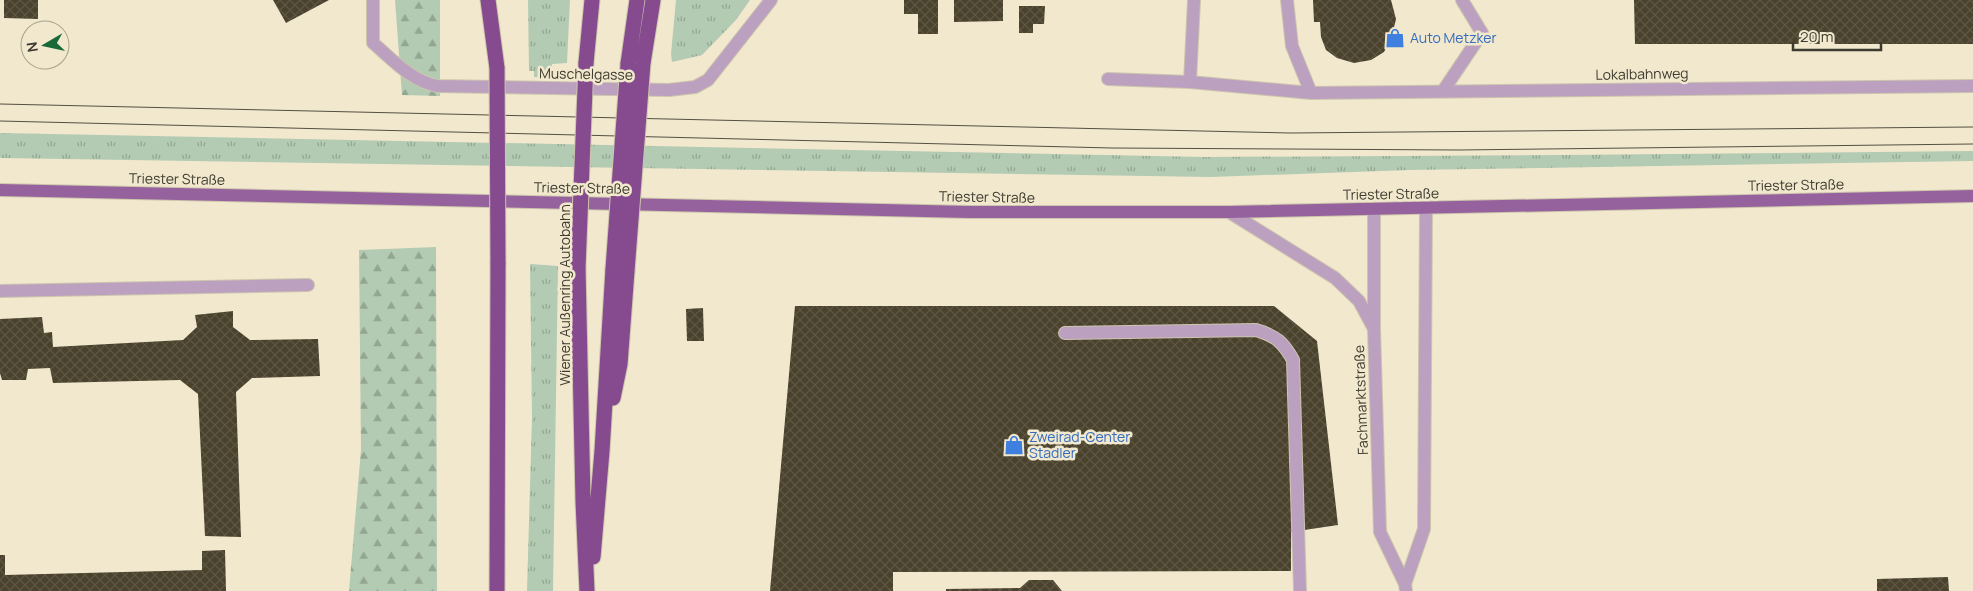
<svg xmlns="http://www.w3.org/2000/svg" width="1973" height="591" font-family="Manrope,sans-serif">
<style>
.grass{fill:url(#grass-tufts)}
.forest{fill:url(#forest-firs)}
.building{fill:url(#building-cross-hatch)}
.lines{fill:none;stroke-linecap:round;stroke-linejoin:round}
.lane-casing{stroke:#cdc5ad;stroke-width:14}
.street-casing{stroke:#cdc5ad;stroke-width:14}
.primary-casing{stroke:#cdc5ad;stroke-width:14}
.highway-casing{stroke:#cdc5ad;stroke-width:17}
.lane{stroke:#bca0c0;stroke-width:12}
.street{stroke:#bca0c0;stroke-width:12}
.primary{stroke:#95629d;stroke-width:12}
.highway{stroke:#864b8f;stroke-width:15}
.tram{stroke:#534f42;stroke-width:1}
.highway-bridge-casing{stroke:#cdc5ad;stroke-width:17;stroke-linecap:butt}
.highway-bridge{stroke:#864b8f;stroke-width:15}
.labels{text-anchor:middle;stroke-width:5;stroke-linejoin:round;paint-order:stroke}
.shop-label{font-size:14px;fill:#366cbe;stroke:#f1e8cd;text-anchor:start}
.street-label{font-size:14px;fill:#3d3a2f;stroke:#f1e8cd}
</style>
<defs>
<pattern id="grass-tufts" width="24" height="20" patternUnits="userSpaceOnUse" patternTransform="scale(1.25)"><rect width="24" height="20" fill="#b3cbb3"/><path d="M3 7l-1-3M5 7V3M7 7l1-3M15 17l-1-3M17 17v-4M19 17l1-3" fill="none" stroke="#93a692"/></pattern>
<pattern id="forest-firs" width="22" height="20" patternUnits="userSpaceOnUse" patternTransform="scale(1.25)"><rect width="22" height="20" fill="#b3cbb3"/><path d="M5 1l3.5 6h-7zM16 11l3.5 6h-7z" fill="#93a692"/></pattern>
<pattern id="building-cross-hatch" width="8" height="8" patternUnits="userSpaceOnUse" patternTransform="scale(1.25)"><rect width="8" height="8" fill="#4a422d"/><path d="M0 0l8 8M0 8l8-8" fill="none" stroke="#5c5643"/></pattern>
</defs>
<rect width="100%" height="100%" fill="#f1e8cd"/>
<path class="grass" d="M528 0H570L567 63 552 64 550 78 534 77V71H529Z
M676 0H750L736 20 702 55 672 62 671 54Z
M0 133 1205 157 1562 155 1973 151V161L1409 170 1211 177 0 158Z
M530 264 558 266 553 591H527L532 417Z"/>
<path class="forest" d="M395 0H440V96L402 95Z
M436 247 437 591H349L361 450 359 250Z"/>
<path class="building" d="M4 0H38V19L4 18Z
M273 0H329L286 23Z
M904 0H938V34H918V14H904Z
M954 0H1003V21L954 22Z
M1313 0H1391L1396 19 1392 36 1384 52 1371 60 1354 63 1337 58 1326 50 1321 37 1320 22H1314Z
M1634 0H1973V44H1635Z
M1019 6H1045L1044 24H1033V33H1019Z
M795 306H1274L1317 341 1338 525 1291 532V571L893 572V591H770Z
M703 308 704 341H687L686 309Z
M233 311V327L250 340 318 339 320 376 252 378 236 392 241 537 205 536 198 394 180 380 53 383 50 368 28 369 26 380H2L0 373V319L42 317 44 333 52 332 53 347 183 340 197 327 195 315Z
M225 550 226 591H0V555H5V575L202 570V551Z
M1948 577 1949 591H1877V579Z
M1029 580H1053L1062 591H946V589L1020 588Z"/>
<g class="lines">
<defs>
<path id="lane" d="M1287 0 1292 46 1311 93
M1108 79 1190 82 1311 93 1973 86
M1190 82 1194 0
M1443 91 1482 33 1462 0
M0 291 308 285
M1065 333 1256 330C1276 336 1283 342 1293 360L1300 591"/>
<path id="street" d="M373 0V43C392 59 411 81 437 86L669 90 695 87 708 80 771 0
M1374 210V329L1380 532 1405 584 1406 591
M1229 212 1335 278 1359 301 1373 327
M1405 584 1424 529 1426 208"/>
<path id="primary" d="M0 190 969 212H1229L1973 196"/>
<path id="highway" d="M488 0 497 68
M586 63 592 0
M643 63 653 0
M628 64 637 0
M578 268 583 501 587 591
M613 398 620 364 627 271
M593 557 602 451 613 269
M497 591 498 263"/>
</defs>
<use href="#lane" class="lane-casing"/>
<use href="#street" class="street-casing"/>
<use href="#primary" class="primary-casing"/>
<use href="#highway" class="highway-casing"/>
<use href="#lane" class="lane"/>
<use href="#street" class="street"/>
<use href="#primary" class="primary"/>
<use href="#highway" class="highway"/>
<path class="tram" d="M0 104 1290 133 1973 127
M0 121 1112 148 1459 150 1973 144"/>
<defs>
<path id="highway-bridge" d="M497 68 498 263
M578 268 586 63
M613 269 628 64
M627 271 643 63"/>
</defs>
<use href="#highway-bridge" class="highway-bridge-casing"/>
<use href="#highway-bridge" class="highway-bridge"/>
</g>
<defs>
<symbol id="shop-bare" viewBox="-9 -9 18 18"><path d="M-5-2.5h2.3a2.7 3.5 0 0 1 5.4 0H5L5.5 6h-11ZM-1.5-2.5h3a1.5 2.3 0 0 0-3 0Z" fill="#3f7fe0" stroke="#f1e8cd" stroke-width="2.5" paint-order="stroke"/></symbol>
</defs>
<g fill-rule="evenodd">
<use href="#shop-bare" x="1381" y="24" width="28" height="28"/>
<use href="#shop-bare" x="1000" y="431" width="28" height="28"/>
</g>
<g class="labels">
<g class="shop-label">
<text x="1410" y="43">Auto Metzker</text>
<text x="1029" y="442">Zweirad-Center<tspan x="1029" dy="16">Stadler</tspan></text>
</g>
<g class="street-label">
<text transform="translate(586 74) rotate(1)" y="5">Muschelgasse</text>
<text transform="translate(1642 74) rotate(-1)" y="5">Lokalbahnweg</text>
<text transform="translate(177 179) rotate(1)" y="5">Triester Straße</text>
<text transform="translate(1796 185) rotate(-1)" y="5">Triester Straße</text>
<text transform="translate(582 188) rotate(1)" y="5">Triester Straße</text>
<text transform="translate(1391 194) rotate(-1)" y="5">Triester Straße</text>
<text transform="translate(987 197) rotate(1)" y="5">Triester Straße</text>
<text transform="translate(565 295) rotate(-90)" y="5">Wiener Außenring Autobahn</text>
<text transform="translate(1361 400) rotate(-92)" y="5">Fachmarktstraße</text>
</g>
</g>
<g transform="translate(45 45) rotate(261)"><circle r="24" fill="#f1e8cd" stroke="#a9a28e"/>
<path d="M0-4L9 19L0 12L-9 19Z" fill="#196838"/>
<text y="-8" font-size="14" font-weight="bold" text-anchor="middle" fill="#3d3a2f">N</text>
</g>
<path d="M1793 42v8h88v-8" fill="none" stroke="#3d3a2f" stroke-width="2.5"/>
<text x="1800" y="42" font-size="15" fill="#3d3a2f" stroke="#f1e8cd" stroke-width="4" paint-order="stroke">20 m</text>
</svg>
